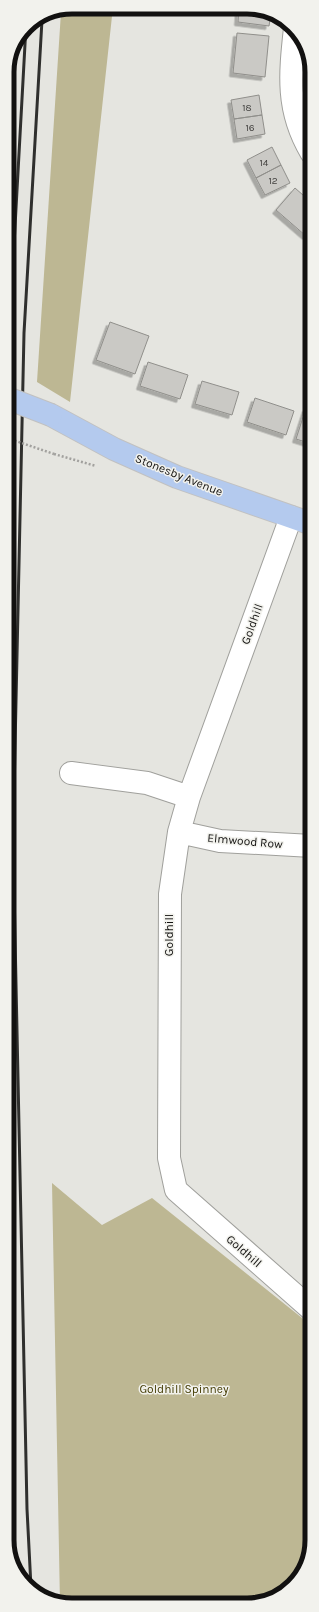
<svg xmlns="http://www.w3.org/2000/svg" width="319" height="1612" font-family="Karla,sans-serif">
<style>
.green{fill:#bdb793}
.building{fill:#cac9c5;stroke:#908f8b;filter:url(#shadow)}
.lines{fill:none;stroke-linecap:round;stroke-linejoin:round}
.minor-casing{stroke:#a0a09c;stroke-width:24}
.major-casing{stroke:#c1c1c1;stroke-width:24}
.path{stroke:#a2a19e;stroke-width:2.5;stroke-dasharray:2 2;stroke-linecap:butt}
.minor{stroke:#fff;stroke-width:22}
.major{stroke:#b4caee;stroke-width:22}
.rail{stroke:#2f2f2d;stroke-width:3}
.major-bridge-casing{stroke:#c1c1c1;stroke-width:24;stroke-linecap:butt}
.path-bridge{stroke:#a2a19e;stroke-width:2.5;stroke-dasharray:2 2;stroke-linecap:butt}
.major-bridge{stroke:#b4caee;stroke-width:22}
.labels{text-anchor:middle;stroke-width:3;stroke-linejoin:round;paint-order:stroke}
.number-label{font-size:10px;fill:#403f3d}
.street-label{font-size:12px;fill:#121110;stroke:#f2f2ed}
.park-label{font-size:12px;fill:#433b02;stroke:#f2f2ed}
.rim{fill:none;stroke:#121110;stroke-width:5}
</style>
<defs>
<filter id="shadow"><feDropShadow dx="-3.5" dy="3.5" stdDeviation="0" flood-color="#0004"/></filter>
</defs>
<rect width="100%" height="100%" fill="#e5e5e0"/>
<path class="green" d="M72 7H113L70 402 37 382 61 12Z
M52 1183 102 1225 152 1198 312 1326V1544L293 1586 255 1604H60Z"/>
<path class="building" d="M239 9H263L271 14 269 26 238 22Z
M237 33 269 36 265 77 233 73Z
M259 95 262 115 234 119 231 100Z
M262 115 265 134 237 139 234 119Z
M272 147 281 165 256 178 247 160Z
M281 165 290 183 265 195 256 178Z
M295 188 312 203V229L306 236 276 210Z
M110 322 149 336 135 374 96 360Z
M148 362 188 375 180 399 140 386Z
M202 381 239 392 232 415 195 404Z
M255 398 294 411 286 435 247 422Z
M306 408 312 409V444L296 439Z"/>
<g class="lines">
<defs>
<path id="minor" d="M295 28C290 74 286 110 311 152
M291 517 189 797 179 832 170 894 169 1158 176 1190 312 1310
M71 773 147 783 189 797
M179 832 220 841 312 846"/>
<path id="major" d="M51 415 114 449 177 477 312 524"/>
</defs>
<use href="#minor" class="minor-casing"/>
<use href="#major" class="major-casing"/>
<path class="path" d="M54 454 96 466"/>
<use href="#minor" class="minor"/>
<use href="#major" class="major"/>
<path class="rail" d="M7 392 9 336 26 26
M7 1428 13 1560
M31 1587 27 1509 13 840 24 333 42 20"/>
<defs>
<path id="major-bridge" d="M7 398 51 415"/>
</defs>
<use href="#major-bridge" class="major-bridge-casing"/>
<path class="path-bridge" d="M7 438 54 454"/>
<use href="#major-bridge" class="major-bridge"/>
</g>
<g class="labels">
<g class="number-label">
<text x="247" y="111">18</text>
<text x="250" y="131">16</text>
<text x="264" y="166">14</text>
<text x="273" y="184">12</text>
</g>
<g class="street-label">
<text transform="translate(179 475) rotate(22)" y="4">Stonesby Avenue</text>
<text transform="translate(252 624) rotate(-70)" y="4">Goldhill</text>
<text transform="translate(245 841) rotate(5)" y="4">Elmwood Row</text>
<text transform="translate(169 935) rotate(-90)" y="4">Goldhill</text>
<text transform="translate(244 1251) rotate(41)" y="4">Goldhill</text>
</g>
<g class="park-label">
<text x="184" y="1393">Goldhill Spinney</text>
</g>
</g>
<path d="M0 0H319V1612H0ZM72 14H247A58 58 0 0 1 305 72V1540A58 58 0 0 1 247 1598H72A58 58 0 0 1 14 1540V72A58 58 0 0 1 72 14Z" fill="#f2f2ed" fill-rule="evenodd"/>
<path class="rim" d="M72 14H247A58 58 0 0 1 305 72V1540A58 58 0 0 1 247 1598H72A58 58 0 0 1 14 1540V72A58 58 0 0 1 72 14Z"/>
</svg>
